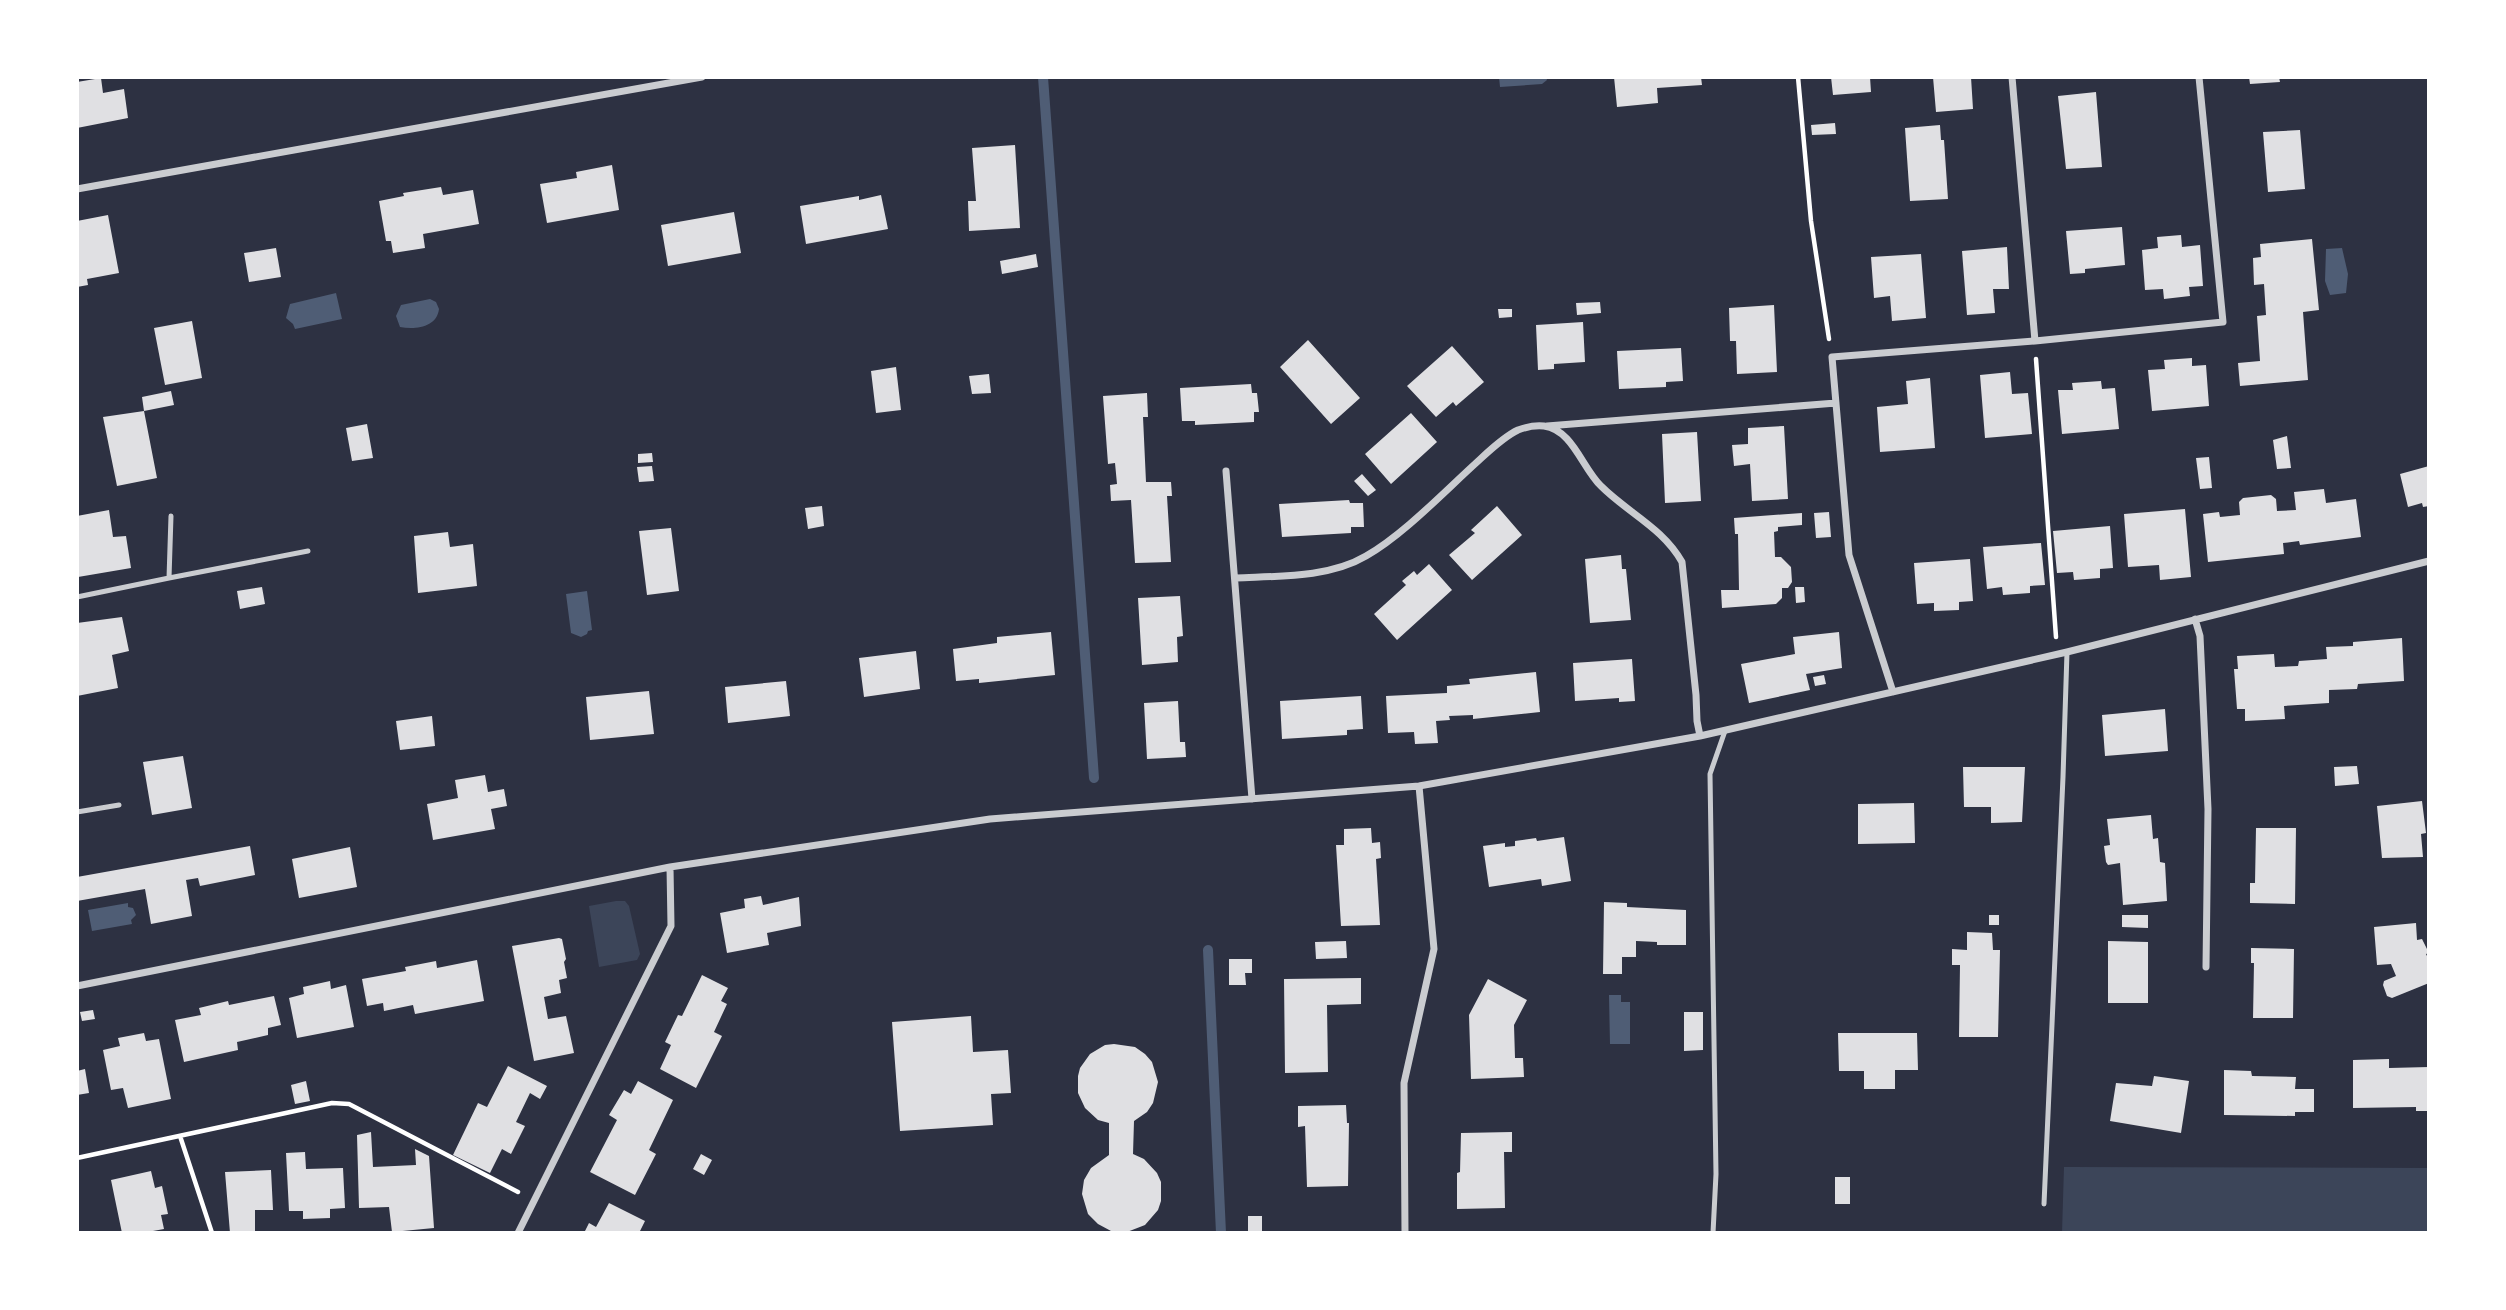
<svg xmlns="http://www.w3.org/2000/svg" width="2506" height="1310" font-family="Quicksand,sans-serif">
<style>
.green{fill:#3c4559}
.water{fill:#4f5d75}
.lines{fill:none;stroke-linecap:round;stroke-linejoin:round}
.stream{stroke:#4f5d75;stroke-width:10}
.building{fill:#e0e0e3}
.path{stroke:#fff;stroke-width:4.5}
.service{stroke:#caccd0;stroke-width:5}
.minor{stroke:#caccd0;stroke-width:7}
</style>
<rect width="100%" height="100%" fill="#2d3142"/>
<path class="green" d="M616 901H625L629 906 640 954 637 960 599 967 589 906Z
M2064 1167 2429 1168V1233H2062Z"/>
<path class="water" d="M1499 77H1546L1547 80 1542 84 1500 87Z
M2342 248 2348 274 2346 293 2330 295 2325 281 2326 249Z
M336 293 342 319 295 329 293 324 286 318 290 304Z
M430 299 436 302 439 309C437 327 416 330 400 327L396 316 401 305Z
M587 591 592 630 588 631 587 634 581 637 571 633 566 594Z
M128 903V907L133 908 136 915 131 920 132 924 92 931 88 910Z
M1609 995H1621V1002H1630V1044H1610Z"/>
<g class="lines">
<path class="stream" d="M1043 77 1094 778
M1208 950 1221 1233"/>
</g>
<path class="building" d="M1614 77H1701L1702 85 1657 88 1658 103 1617 107Z
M1831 77H1870L1871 92 1833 95Z
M1933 77H1971L1973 109 1936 112Z
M2249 77H2279L2280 82 2250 84Z
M101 78 103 93 124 89 128 118 77 128V82Z
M2096 92 2102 167 2066 169 2058 96Z
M1835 123 1836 134 1812 135 1811 125Z
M1940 125 1941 140H1944L1948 199 1910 201 1905 128Z
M2300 130 2305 189 2268 192 2263 132Z
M1015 145 1020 228 969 231 968 201H976L972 148Z
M612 165 619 210 547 223 540 184 577 178 576 172Z
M441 187 443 195 473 190 479 224 423 234 425 248 393 253 391 241H386L379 201 404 196 403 193Z
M881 195 888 229 806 244 800 206 859 196V200Z
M734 212 741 253 668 266 661 225Z
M108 215 119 273 87 279 88 285 77 287V221Z
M2122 227 2125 265 2085 269V273L2070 274 2066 231Z
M2181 235 2182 247 2200 245 2203 286 2189 287 2190 296 2164 299 2163 289 2145 290 2142 250 2158 248 2157 237Z
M2312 239 2319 310 2303 312 2308 380 2240 386 2238 363 2260 361 2257 316 2266 315 2264 284 2254 285 2253 258 2261 257 2260 244Z
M2007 247 2009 289H1993L1995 313 1967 315 1962 251Z
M276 248 281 277 249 282 244 253Z
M1036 254 1038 267 1002 274 1000 261Z
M1921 254 1926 318 1892 321 1890 296 1874 298 1871 257Z
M1600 302 1601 313 1577 315 1576 303Z
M1774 305 1777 372 1737 374 1736 341H1730L1729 308Z
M1498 309H1512V317L1499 318Z
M192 321 202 378 165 385 154 328Z
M1583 322 1585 362 1554 364V369L1538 370 1536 325Z
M1308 340 1360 398 1331 424 1280 367Z
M1452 346 1484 382 1456 406 1453 402 1436 417 1407 386Z
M1681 348 1683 381 1666 382V387L1619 389 1617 351Z
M2192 358V366L2206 365 2209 406 2152 411 2148 370 2165 369 2164 360Z
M896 367 901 410 876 413 871 371Z
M2010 372 2012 394 2028 393 2032 434 1985 438 1980 375Z
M989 374 991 393 972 394 969 376Z
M1930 378 1935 448 1880 452 1877 407 1908 404 1906 381Z
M2101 381 2102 389 2115 388 2119 429 2062 434 2058 390H2073L2072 383Z
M1251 384 1252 393H1257L1259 412H1254V422L1195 425V421H1182L1180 388Z
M171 391 174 405 144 411 142 397Z
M1147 393 1148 417H1143L1146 482H1171L1172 496H1167L1171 562 1135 563 1131 500 1111 501 1110 485 1117 484 1115 463 1108 464 1103 396Z
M144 411 157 478 117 486 103 417Z
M1411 413 1437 442 1391 484 1365 454Z
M367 424 373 458 352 461 346 428Z
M1784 426 1788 499 1752 501 1750 464 1734 466 1732 445 1748 444V428Z
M1697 432 1701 501 1665 503 1662 434Z
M2287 436 2291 468 2277 469 2273 440Z
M652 453 653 462 638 463V454Z
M2209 457 2212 488 2200 489 2196 458Z
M652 466 654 481 639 482 637 467Z
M2429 466V506L2423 507 2422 503 2408 507 2400 474Z
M1362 474 1376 490 1368 496 1354 481Z
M2324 489 2326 503 2356 499 2361 537 2300 545 2299 541 2283 543 2284 554 2208 562 2203 514 2219 512 2220 517 2240 515 2239 502 2243 498 2271 495 2276 499 2277 511 2296 510 2294 492Z
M1349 500 1350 503H1363L1364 527H1351V533L1282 537 1279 504Z
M822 506 824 526 808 529 805 508Z
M1497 506 1522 535 1472 580 1449 555 1475 533 1471 530Z
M2185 509 2191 577 2160 580 2159 565 2128 567 2124 514Z
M109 510 113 537 126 536 131 568 78 577 77 516Z
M1829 512 1831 537 1816 538 1814 513Z
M1802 513V525L1778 527V531L1774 532 1775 557H1781L1791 567 1792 582 1788 588H1782V598L1776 604 1722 608 1721 590H1739L1738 534H1735L1734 518Z
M2110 526 2113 568 2100 569V578L2074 580 2073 572 2057 573 2053 531Z
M671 528 679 591 647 595 639 531Z
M448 532 450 547 473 544 477 586 418 593 414 536Z
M2041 543 2045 585 2030 586V593L2003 595 2002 587 1987 589 1983 547Z
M1621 555 1622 569H1626L1631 620 1590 623 1585 559Z
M1970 559 1973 601 1959 602V610L1934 611V603L1917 604 1914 563Z
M1429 564 1452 590 1397 640 1374 614 1406 585 1402 581 1414 571 1417 575Z
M262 587 265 604 240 609 237 591Z
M1795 587H1804L1805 602 1796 603Z
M1180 596 1183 636 1177 637 1178 662 1142 665 1138 598Z
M122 617 129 651 112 655 118 688 77 696V623Z
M1051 632 1055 675 979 683V679L956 681 953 649 997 643V637Z
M1839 632 1842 668 1806 674 1810 690 1749 703 1741 664 1795 654 1793 637Z
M2402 638 2404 681 2358 684 2357 689 2329 690V703L2284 706 2285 719 2245 721V709H2237L2234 669H2238L2237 656 2274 654 2275 667 2298 666 2299 661 2327 659 2326 647 2353 646V642Z
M916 651 920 689 864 697 859 658Z
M1632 659 1635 701 1619 702V698L1575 701 1573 663Z
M1536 672 1540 712 1473 719V715L1449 716 1450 720 1436 721 1438 743 1415 744 1414 732 1388 733 1386 696 1447 693V686L1470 684 1469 679Z
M1824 675 1826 684 1815 686 1813 677Z
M786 681 790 716 728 723 725 687Z
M649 691 654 734 590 740 586 697Z
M1361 696 1363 729 1347 730V735L1282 739 1280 701Z
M1178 701 1180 742H1185L1186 757 1147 759 1144 703Z
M2165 709 2168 751 2105 756 2102 715Z
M432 716 435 746 400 750 396 721Z
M183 756 192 808 152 815 143 762Z
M2357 766 2359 784 2335 786 2334 767Z
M1963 767H2025L2022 822 1991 823V807H1964Z
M485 775 488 792 504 789 507 806 491 809 495 829 433 840 427 804 458 798 455 780Z
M2422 801 2426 833 2421 834 2423 857 2382 858 2377 806Z
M1914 803 1915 843 1858 844V804Z
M2151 815 2153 839 2158 838 2160 862 2165 863 2167 901 2123 905 2120 863 2108 865 2106 862 2104 846 2110 845 2107 819Z
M1371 828 1372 843 1380 842 1381 858 1376 859 1380 925 1341 926 1336 845H1344V829Z
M2256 828H2296L2295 904 2250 903V883H2255Z
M1564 837 1571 881 1542 886 1541 879 1489 887 1483 846 1505 843V847L1515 846V841L1536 838 1537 841Z
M250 846 255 875 200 886 198 878 186 880 192 916 151 924 145 889 77 901V877Z
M350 847 357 887 299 898 292 859Z
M761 896 763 905 799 897 801 926 767 933 769 945 727 953 720 913 745 908 744 899Z
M1604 902 1627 903V907L1686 910V945H1657V942L1636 941V957H1622V974H1603Z
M1989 915H1999V925H1989Z
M2122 915H2148V928L2122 927Z
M2416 923 2417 940 2422 939 2429 953 2426 954 2429 960V983L2392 998 2387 996 2383 985 2384 981 2396 976 2391 964 2377 965 2374 927Z
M1967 932 1992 933 1993 950H2000L1998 1037H1959L1960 965H1952V949L1967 950Z
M559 938 562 939 566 959 564 962 567 978 559 980 561 993 544 997 548 1019 566 1016 574 1053 534 1061 512 946Z
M1346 941 1347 958 1316 959 1315 942Z
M2108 941 2148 942V1003H2108Z
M2251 948 2294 949 2293 1018H2253L2254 963H2251Z
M1229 959H1252V973H1245L1246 985H1229Z
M477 960 484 1001 415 1014 413 1005 384 1011 383 1003 367 1006 362 979 406 971 405 967 436 961 437 968Z
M702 975 728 988 721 1001 727 1004 714 1032 722 1036 696 1088 660 1069 671 1045 665 1042 678 1015 682 1016Z
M1361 978V1004L1327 1005 1328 1072 1285 1073 1284 979Z
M1488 979 1527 1000 1514 1025 1515 1058H1523L1524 1077 1471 1079 1469 1015Z
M330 981 331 989 346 985 354 1027 297 1038 289 998 304 994 303 987Z
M274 996 281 1025 268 1028V1035L237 1042 238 1050 184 1062 175 1020 201 1015 199 1008 228 1001 229 1005Z
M93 1010 95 1019 82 1021 80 1012Z
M1684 1012H1703V1050L1684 1051Z
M971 1016 973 1052 1008 1050 1011 1093 991 1094 993 1125 900 1131 892 1022Z
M144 1033 146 1041 159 1039 171 1099 128 1108 123 1088 111 1090 103 1050 120 1046 118 1038Z
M1838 1033H1917L1918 1070H1895V1089H1864V1071H1839Z
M1114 1044 1135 1047 1145 1054 1152 1062 1158 1082 1153 1103 1147 1112 1134 1121 1133 1154 1144 1159 1157 1173 1161 1182V1201L1158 1210 1145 1225 1127 1232 1111 1231 1098 1224 1088 1214 1082 1194 1084 1180 1091 1168 1109 1155V1123L1098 1120 1085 1108 1078 1093V1076L1080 1068 1090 1054 1105 1045Z
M2389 1059V1068L2429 1067V1111H2416V1107L2353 1108V1060Z
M508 1066 547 1086 540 1099 530 1093 516 1122 525 1126 511 1154 502 1149 490 1173 453 1155 478 1103 487 1107Z
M85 1069 89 1093 77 1095V1071Z
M2224 1070 2251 1071 2252 1076 2296 1077 2295 1089H2314V1112H2295V1116L2224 1115Z
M2154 1076 2189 1081 2181 1133 2110 1121 2116 1083 2152 1086Z
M306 1081 310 1101 295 1104 291 1085Z
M638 1081 673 1100 649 1150 656 1154 635 1195 590 1172 617 1120 609 1115 624 1090 631 1094Z
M1346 1105 1347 1123H1349L1348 1186 1307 1187 1305 1126 1298 1127V1106Z
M371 1132 373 1167 416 1165 415 1149 429 1156 434 1228 392 1232 389 1207 359 1208 357 1135Z
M1512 1132V1152H1504L1505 1208 1457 1209V1173L1460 1172 1461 1133Z
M305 1152 306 1169 343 1168 345 1208 330 1209V1218L303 1219V1211H289L286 1153Z
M701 1154 712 1160 704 1175 693 1169Z
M271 1170 273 1210H255V1233H230L225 1172Z
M151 1171 155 1188 162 1186 168 1214 161 1215 164 1229 142 1233H122L111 1180Z
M1835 1177H1850V1204H1835Z
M609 1203 645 1221 639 1233H584L589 1223 596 1227Z
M1248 1216H1262V1233H1248Z"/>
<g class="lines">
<path class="path" d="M1798 77 1811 221 1829 339
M2036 359 2056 637
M180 1136 212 1233
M77 1158 332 1103 349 1104 518 1192"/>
<path class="service" d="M169 578 308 551
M77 597 169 578 171 516
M77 812 119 805
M2044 1204 2063 777 2067 652
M1713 1233 1716 1174 1710 774 1725 731"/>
<path class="minor" d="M2012 77 2035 341
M77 189 702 77
M1547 426 1836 403
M1226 471 1252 799
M1236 578C1277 576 1329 578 1366 556 1403 535 1444 492 1476 463 1488 452 1503 437 1518 430 1526 427 1535 425 1544 426 1573 430 1582 468 1601 486 1628 513 1663 528 1682 562L1696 695 1697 721 1700 736
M2195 619 2200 636 2208 809 2206 967
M1893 692 1849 555 1832 357 2035 341 2223 322 2199 77
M77 986 670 867 990 819 1419 786 1700 736 2067 652 2429 561
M518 1233 671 926 670 867
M1405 1233 1404 1083 1434 949 1419 786"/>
</g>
<rect width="2506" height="1310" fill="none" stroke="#ffffff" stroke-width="158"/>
</svg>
